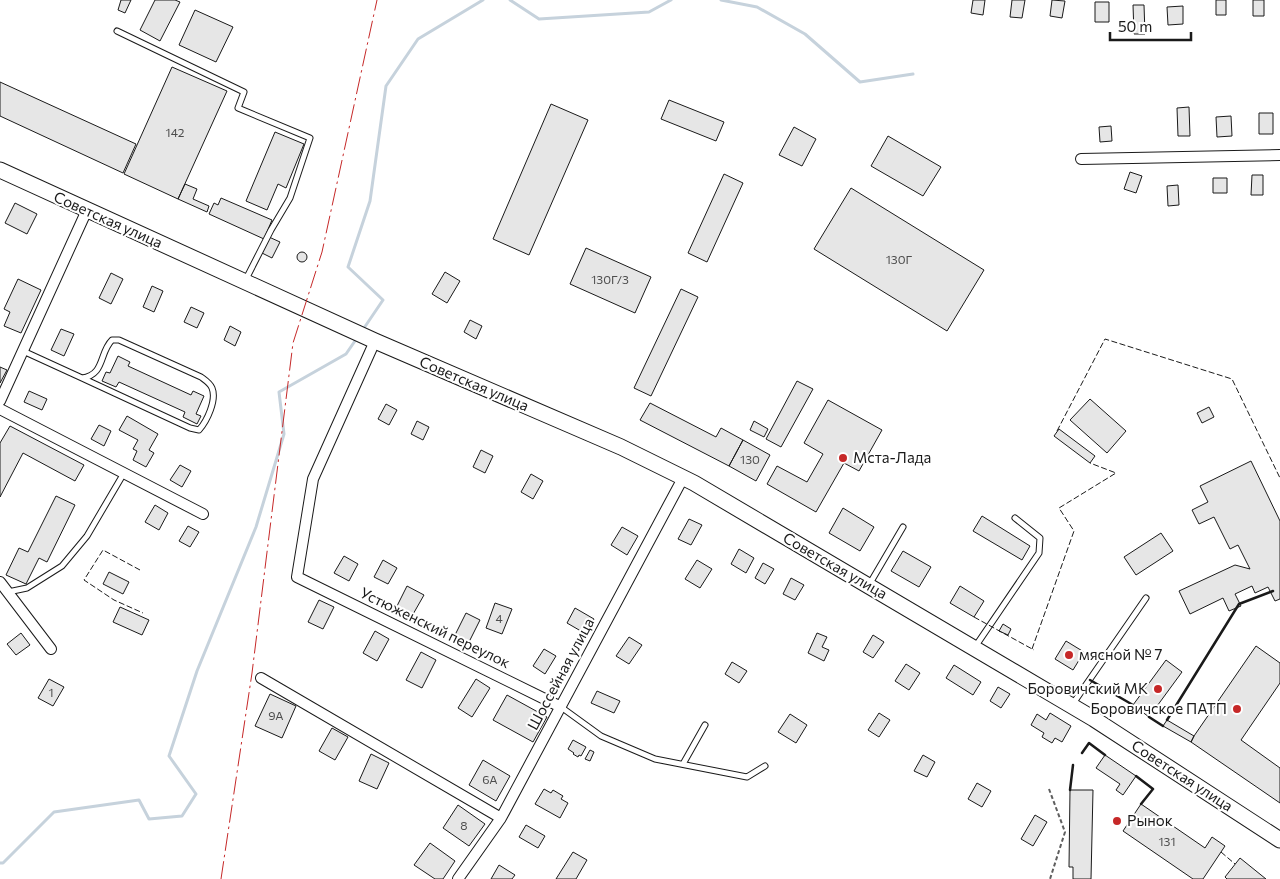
<svg xmlns="http://www.w3.org/2000/svg" width="1280" height="879" font-family="Commissioner,sans-serif">
<style>
.lines{fill:none;stroke-linecap:round;stroke-linejoin:round}
.stream{stroke:#c6d2dc;stroke-width:3}
.building{fill:#e6e6e6;stroke:#1a1a1a}
.lane-casing{stroke:#1a1a1a;stroke-width:7}
.street-casing{stroke:#1a1a1a;stroke-width:12}
.primary-casing{stroke:#1a1a1a;stroke-width:17}
.path{stroke:#5f5f5f;stroke-width:2;stroke-dasharray:4 2.5;stroke-linecap:butt}
.lane{stroke:#fff;stroke-width:5}
.street{stroke:#fff;stroke-width:10}
.primary{stroke:#fff;stroke-width:15}
.fence{stroke:#1a1a1a;stroke-width:1;stroke-dasharray:6 2.5;stroke-linecap:butt}
.wall{stroke:#1a1a1a;stroke-width:2.5}
.power{stroke:#c62828;stroke-width:1;stroke-dasharray:18 4 2.5 4;stroke-linecap:butt}
.poi-dot{fill:#c62828;stroke:#fff;stroke-width:2}
.labels{text-anchor:middle;stroke-width:4;stroke-linejoin:round;paint-order:stroke}
.number-label{font-size:12px;fill:#4d4d4d}
.street-label{font-size:15px;fill:#1a1a1a;stroke:#fff}
.poi-label{font-size:15px;fill:#1a1a1a;stroke:#fff;text-anchor:start}
</style>
<rect width="100%" height="100%" fill="#fff"/>
<g class="lines">
<path class="stream" d="M510 0 539 19 649 12 671 0
M721 0 757 7 805 34 860 82 913 74
M362 331 383 300 348 267 370 201 386 86 418 39 483 0
M0 863H3L54 812 139 800 149 819 182 816 196 794 169 756 197 671 256 527 284 434 279 392 346 354 357 338"/>
</g>
<path class="building" d="M121 0H131L125 13 118 10Z
M155 0H175L180 2 160 41 140 30Z
M973 0H985L983 15 971 13Z
M1012 0H1025L1022 18 1010 17Z
M1052 0 1065 1 1062 18 1050 16Z
M1216 0H1226V15H1216Z
M1253 0H1264V16H1253Z
M1095 2H1109V22H1095Z
M1133 5H1144L1145 34H1134Z
M1183 6V24L1168 25 1167 7Z
M195 10 233 27 216 62 179 45Z
M172 67 227 91 178 199 124 174Z
M0 82 136 144 123 173 0 116Z
M669 100 724 122 716 141 661 119Z
M551 104 588 120 529 255 493 239Z
M1189 107 1190 136H1178L1177 108Z
M1259 113H1273V134H1259Z
M1231 116 1232 136 1217 137 1216 117Z
M1111 126 1112 141 1100 142 1099 127Z
M794 127 816 139 802 166 779 155Z
M275 132 304 144 286 188 278 184 267 210 246 201Z
M888 136 941 167 923 196 871 166Z
M1130 172 1142 176 1136 193 1124 189Z
M724 174 743 183 707 262 688 253Z
M1252 175H1263V195H1251Z
M1213 178H1227V193H1213Z
M185 184 197 189 193 199 209 206 207 212 178 199Z
M1178 185 1179 205 1168 206 1167 186Z
M851 188 984 270 947 331 814 249Z
M221 198 272 220 264 239 209 214 214 203 218 205Z
M15 203 37 214 27 234 5 223Z
M269 237 280 242 272 258 262 253Z
M586 248 651 277 635 313 570 284Z
M297 257a5 5 0 1 1 10 0a5 5 0 1 1-10 0Z
M445 272 460 281 447 303 432 294Z
M111 273 123 279 111 304 99 298Z
M18 279 41 290 21 333 4 326 10 312 4 309Z
M152 286 163 291 154 312 143 307Z
M681 289 698 297 651 396 634 388Z
M191 307 204 313 197 328 184 322Z
M470 320 482 326 476 339 464 332Z
M230 326 241 332 235 346 224 340Z
M61 329 74 334 64 356 51 350Z
M118 356 130 362 128 366 191 395 193 391 204 396 196 414 201 416 197 424 183 417 185 412 119 382 116 387 102 381 106 372 110 373Z
M0 367 7 370 0 383Z
M797 381 813 389 781 447 766 439Z
M29 391 47 399 42 410 24 402Z
M1090 399 1126 431 1107 453 1070 420Z
M828 400 882 430 859 471 844 463 816 512 767 484 777 466 807 482 823 454 804 443Z
M650 403 716 437 721 428 743 440 729 466 640 420Z
M386 404 397 410 389 425 378 419Z
M1209 407 1214 417 1202 423 1197 413Z
M127 416 158 434 149 450 154 453 146 467 133 460 137 451 133 449 138 440 119 430Z
M417 421 429 427 423 440 411 434Z
M754 421 768 429 764 437 750 430Z
M99 425 111 431 104 446 91 439Z
M10 426 84 465 75 481 23 453 0 497V443Z
M1059 429 1095 456 1090 463 1054 436Z
M743 440 770 455 756 481 729 466Z
M481 450 493 456 485 473 473 467Z
M1251 461 1280 521V599L1275 601 1268 587 1255 593 1252 586 1235 594 1241 606 1229 611 1223 598 1190 614 1179 591 1235 565 1250 569 1238 545 1230 549 1214 517 1199 524 1192 510 1208 502 1200 486Z
M180 465 191 471 182 487 170 480Z
M531 474 543 481 533 499 521 492Z
M56 496 75 505 47 562 39 558 26 584 6 575 19 548 28 552Z
M155 505 168 513 159 530 145 522Z
M843 508 874 527 860 551 829 533Z
M982 516 1030 546 1022 560 973 531Z
M689 519 702 525 691 545 678 539Z
M188 526 199 532 190 547 179 541Z
M622 527 638 536 627 555 611 545Z
M1161 533 1173 551 1136 575 1124 557Z
M739 549 754 558 746 573 731 564Z
M903 551 931 567 919 587 891 571Z
M344 556 358 564 349 581 334 573Z
M383 560 397 568 388 584 374 577Z
M697 560 712 569 700 588 685 579Z
M763 563 774 569 765 584 755 578Z
M109 572 129 582 123 594 103 584Z
M791 578 804 585 795 600 783 594Z
M407 586 424 595 412 616 396 608Z
M960 586 984 601 974 617 950 603Z
M319 600 334 607 323 629 308 622Z
M495 603 512 609 502 634 486 628Z
M120 607 149 620 142 635 113 622Z
M575 608 594 619 586 634 567 623Z
M466 613 480 620 468 644 454 637Z
M1003 624 1011 629 1008 635 999 631Z
M375 631 389 639 377 661 363 653Z
M21 633 30 645 16 655 7 644Z
M817 633 827 637 822 647 829 650 824 661 808 653Z
M873 635 884 642 873 658 863 652Z
M629 637 642 645 629 664 616 656Z
M1066 641 1084 652 1073 670 1055 659Z
M1256 646 1280 663V683L1241 740 1280 768V803L1191 742 1194 736Z
M544 649 556 656 545 674 533 666Z
M421 652 436 660 422 688 406 680Z
M1166 660 1182 672 1149 717 1133 705Z
M732 662 747 671 739 683 725 674Z
M906 664 920 673 909 690 895 681Z
M954 665 981 682 973 695 946 678Z
M49 679 64 687 53 706 38 698Z
M476 679 490 688 472 717 458 708Z
M998 687 1010 694 1001 708 990 701Z
M597 691 620 701 614 713 591 703Z
M270 694 296 706 282 738 255 726Z
M507 695 547 717 533 742 493 720Z
M879 713 890 720 879 737 868 730Z
M1050 713 1071 726 1062 742 1055 738 1052 743 1042 737 1044 733 1031 725 1037 714 1046 720Z
M790 714 807 725 796 743 778 732Z
M1167 720 1194 736 1191 742 1163 726Z
M332 728 348 737 335 760 319 751Z
M573 740 586 747 581 756 579 755 578 757 573 754 574 753 568 749Z
M590 750 594 752 590 761 585 759Z
M371 754 389 763 377 789 359 781Z
M923 755 935 762 927 777 914 771Z
M1105 755 1136 776 1123 795 1116 790 1120 784 1096 768Z
M483 760 510 776 496 801 469 785Z
M977 783 991 791 982 807 968 799Z
M544 789 551 793 553 790 563 796 561 799 568 803 560 818 535 804Z
M1070 790H1093L1091 879H1073V867H1069Z
M1141 804 1205 848 1212 837 1225 846 1203 879H1193L1123 831Z
M458 805 485 824 469 846 443 828Z
M1035 815 1047 822 1033 846 1021 839Z
M526 825 545 836 538 848 519 837Z
M430 843 455 861 443 879H435L414 865Z
M573 852 587 860 576 879H556Z
M1240 858 1266 879H1227L1225 877Z
M499 865 515 875 512 879H491Z"/>
<g class="lines">
<defs>
<path id="lane" d="M117 31 244 92 238 108 310 138 290 198 271 230 245 281
M23 351 82 378C105 375 99 353 112 340H119L201 377C205 380 210 383 212 388 217 400 207 421 199 430L190 428 82 378
M869 585 903 527
M8 592 27 588 62 566 87 536 124 473
M975 647 1039 553 1040 538 1015 518
M1072 705 1146 598
M561 707 601 736 655 759 747 777 765 766
M683 764 705 725"/>
<path id="street" d="M1081 159 1280 155
M375 341 313 479 297 577 561 707
M0 401 87 210
M0 409 203 514
M0 582 51 649
M261 678 501 818
M458 879 501 818 683 478"/>
<path id="primary" d="M0 170 375 341 621 447 694 483 1094 719 1280 840"/>
</defs>
<use href="#lane" class="lane-casing"/>
<use href="#street" class="street-casing"/>
<use href="#primary" class="primary-casing"/>
<path class="path" d="M1049 789 1065 832 1050 879"/>
<use href="#lane" class="lane"/>
<use href="#street" class="street"/>
<use href="#primary" class="primary"/>
<path class="fence" d="M1057 431 1105 339 1232 379 1280 478
M140 570 103 550 84 580 114 600 143 613
M974 617 1034 650
M1032 649 1074 531 1059 508 1116 473 1090 463
M1221 852 1235 864"/>
<path class="wall" d="M1090 680 1133 705
M1149 717 1163 726
M1167 720 1239 604 1273 591
M1082 753 1089 743 1105 755
M1136 776 1153 789 1141 804
M1070 790 1073 765"/>
<path class="power" d="M221 879 252 673 293 343 322 252 377 0"/>
</g>
<g class="poi-dot">
<circle cx="843" cy="458" r="5"/>
<circle cx="1069" cy="655" r="5"/>
<circle cx="1158" cy="689" r="5"/>
<circle cx="1237" cy="709" r="5"/>
<circle cx="1117" cy="821" r="5"/>
</g>
<g class="labels">
<g class="number-label">
<text x="175" y="137">142</text>
<text x="899" y="264">130Г</text>
<text x="610" y="284">130Г/3</text>
<text x="750" y="464">130</text>
<text x="499" y="623">4</text>
<text x="51" y="697">1</text>
<text x="276" y="720">9А</text>
<text x="490" y="784">6А</text>
<text x="464" y="830">8</text>
<text x="1167" y="846">131</text>
</g>
<g class="street-label">
<text transform="translate(108 220) rotate(24)" y="5">Советская улица</text>
<text transform="translate(474 384) rotate(23)" y="5">Советская улица</text>
<text transform="translate(835 566) rotate(30)" y="5">Советская улица</text>
<text transform="translate(435 628) rotate(26)" y="5">Устюженский переулок</text>
<text transform="translate(561 674) rotate(-62)" y="5">Шоссейная улица</text>
<text transform="translate(1182 776) rotate(33)" y="5">Советская улица</text>
</g>
<g class="poi-label">
<text x="853" y="463">Мста-Лада</text>
<text x="1079" y="660">мясной № 7</text>
<text x="1148" y="694" text-anchor="end">Боровичский МК</text>
<text x="1227" y="714" text-anchor="end">Боровичское ПАТП</text>
<text x="1127" y="826">Рынок</text>
</g>
</g>
<path d="M1110 32v8h81v-8" fill="none" stroke="#1a1a1a" stroke-width="2.5"/>
<text x="1118" y="32" font-size="15" fill="#1a1a1a" stroke="#ffffff" stroke-width="4" paint-order="stroke">50 m</text>
</svg>
